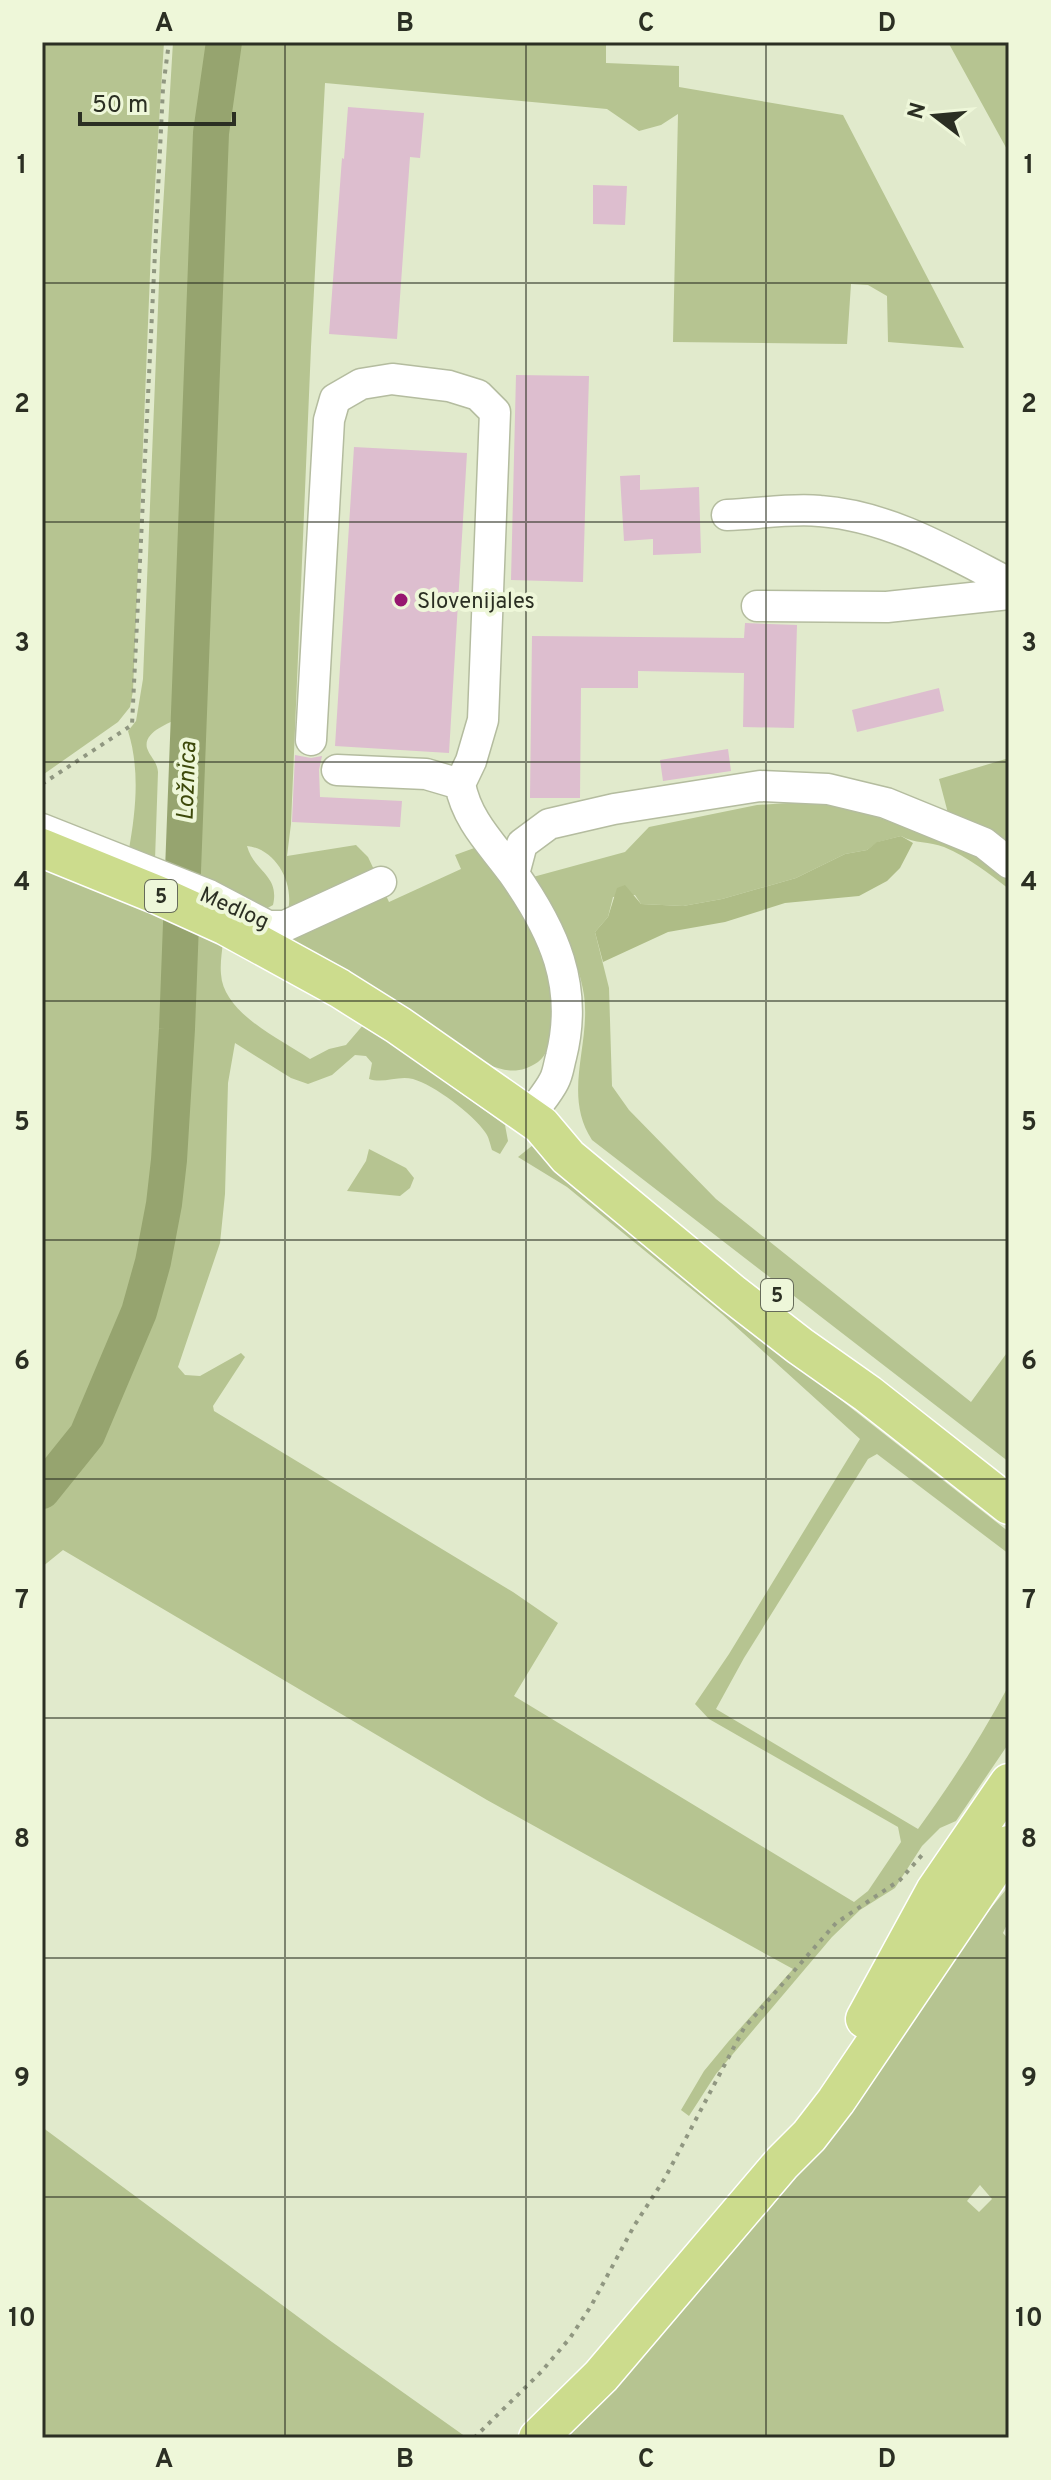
<svg xmlns="http://www.w3.org/2000/svg" width="1051" height="2480" font-family="Overpass,sans-serif">
<style>
.green{fill:#b6c491;fill-rule:evenodd}
.forest{fill:#aebc86}
.lines{fill:none;stroke-linecap:round;stroke-linejoin:round}
.river{stroke:#96a46f;stroke-width:36}
.building{fill:#ddbecf}
.minor-casing{stroke:#b4bc9f;stroke-width:33}
.major-casing{stroke:#fff;stroke-width:41}
.path{stroke:#909781;stroke-width:4;stroke-dasharray:4 6;stroke-linecap:butt}
.minor{stroke:#fff;stroke-width:30}
.major{stroke:#ccdc8d;stroke-width:38}
.grid{fill:none;stroke:#2b2f23;stroke-width:2;stroke-opacity:0.55}
.poi-dot{fill:#96176f;stroke:#eef7d9;stroke-width:3}
.labels{text-anchor:middle;stroke-width:8;stroke-linejoin:round;paint-order:stroke}
.shield{fill:#eef7d9;stroke:#666b5a;stroke-width:2}
.shield-label{font-size:20px;font-weight:bold;fill:#2b2f23}
.poi-label{font-size:22px;fill:#2b2f23;stroke:#eef7d9;text-anchor:start}
.street-label{font-size:22px;fill:#2b2f23;stroke:#eef7d9}
.water-label{font-size:24px;font-style:italic;fill:#3d490a;stroke:#eef7d9}
.neatline{fill:none;stroke:#2b2f23;stroke-width:3}
.grid-label{font-size:26px;text-anchor:middle;font-weight:bold;fill:#2b2f23}
</style>
<rect width="100%" height="100%" fill="#e1eacc"/>
<path class="green" d="M42 42H164L151 250 133 691 130 707 118 722 44 774H42Z
M173 42H216L210 85 202 202 179 718C168 724 143 732 147 748 150 757 157 761 158 772L155 860 129 849C136 810 140 769 128 731L136 721 143 679 160 258Z
M234 42H606V63L679 66V87L843 115 964 348 888 342 887 296 868 285 851 284 847 344 673 342 678 114 661 125 639 131 607 109 325 83 311 347 291 824 287 856 356 845 368 857 377 876 287 914C296 886 277 849 247 846 254 872 280 875 273 905L264 910 190 876 227 87Z
M948 42H1009V153Z
M1009 758V849L949 817 939 779Z
M803 802C849 805 888 820 930 837 959 848 985 857 1009 875V889C988 873 968 857 944 847 929 841 915 844 901 836L878 842 867 850 845 854 796 878 722 899 683 906 641 904 635 895 613 897 608 917 595 932 609 988 612 1086 629 1110 716 1199 971 1402 1009 1350V1462L592 1140C562 1094 591 1045 584 995 578 953 552 914 533 877L625 852 649 827 757 805Z
M477 847C514 903 567 962 551 1035 549 1045 547 1055 538 1062 521 1074 505 1072 487 1064L400 1005 275 936 382 887 389 902 461 869 455 855Z
M42 863 172 914 160 1190 141 1285 112 1362 76 1425 42 1471Z
M192 925 223 942C222 952 220 963 221 974 223 1013 280 1039 310 1059L329 1049 346 1045 364 1024 505 1125 508 1141 500 1154 492 1150C490 1144 489 1137 485 1132 473 1114 434 1085 413 1079 398 1075 384 1084 369 1079L372 1063 366 1056 355 1055 332 1075 308 1084 291 1078 235 1043 228 1083 225 1194 220 1243 178 1367 185 1375 200 1376 241 1353 245 1357 213 1406 214 1411 513 1592 558 1623 514 1696 854 1902 868 1891 901 1842 898 1827 709 1719 695 1704 729 1654 860 1439 722 1314 567 1187 518 1157 533 1145 542 1148 773 1334 827 1389 1009 1532V1554L877 1454 868 1459 744 1658 716 1709 918 1829C952 1782 982 1736 1009 1685V1743L956 1821 940 1828 922 1846 895 1888 860 1910 832 1937 716 2074 689 2116 681 2110 704 2071 728 2042 793 1969 487 1800 63 1550 42 1567V1501L89 1441 130 1369 158 1288 173 1228 180 1171Z
M369 1149 406 1168 414 1178 410 1188 400 1196 347 1191 366 1161Z
M1009 1886V1920L1003 1933 1009 1940V2438H557ZM980 2185 992 2199 979 2212 967 2201Z
M42 2127 332 2342 466 2437 42 2438Z"/>
<path class="forest" d="M901 836 913 843 900 868 887 881 859 896 785 903 725 922 668 932 603 962 595 932 608 917 617 888 625 885 641 904 683 906 722 899 796 878 845 854 867 850 877 842Z"/>
<g class="lines">
<path class="river" d="M42 1491 87 1435 139 1312 153 1262 164 1204 169 1160 177 1029 211 133 224 42"/>
</g>
<path class="building" d="M348 107 424 113 420 158 410 157 397 339 329 334 342 158 344 159Z
M593 185 627 186 625 225 593 224Z
M516 375 589 376 583 582 511 580Z
M354 447 467 453 449 753 335 746Z
M640 475V490L699 487 701 553 653 555V539L624 541 620 476Z
M745 623 797 625 794 728 743 727 744 673 638 671V688H581L580 798H530L532 636 744 638Z
M939 688 944 711 857 732 852 710Z
M728 749 731 771 663 781 660 760Z
M295 755 311 758 322 756 319 770 320 797 402 801 400 827 292 822Z"/>
<g class="lines">
<defs>
<path id="minor" d="M727 515C757 514 790 508 820 511 889 516 949 552 1009 583
M757 606 887 607 1009 594
M311 740 329 420 335 399 361 384 392 379 449 386 478 395 495 412 483 720 471 761 460 784C467 821 492 844 513 873 554 931 579 986 561 1057 559 1064 558 1074 554 1081 548 1093 537 1105 530 1116
M337 770 426 774 460 784
M42 829 209 895 268 926H285L381 882
M514 874 522 844 549 824 614 809 760 786 828 789 886 803 984 843 1009 863"/>
<path id="major" d="M42 848 160 896 226 926 339 988 398 1025 541 1125 568 1157 733 1294 800 1346 868 1394 1009 1505
M865 2019 935 1891 1009 1783
M538 2438 601 2376 782 2163 809 2136 836 2101 1009 1845"/>
</defs>
<use href="#minor" class="minor-casing"/>
<use href="#major" class="major-casing"/>
<path class="path" d="M42 784 132 725 163 88 169 42
M474 2438 541 2372 570 2338 591 2306 634 2226 665 2178 744 2028 836 1923 900 1880 923 1854"/>
<use href="#minor" class="minor"/>
<use href="#major" class="major"/>
</g>
<path class="grid" d="M285 42V2438M526 42V2438M766 42V2438M42 283H1009M42 522H1009M42 762H1009M42 1001H1009M42 1240H1009M42 1479H1009M42 1718H1009M42 1958H1009M42 2197H1009"/>
<circle class="poi-dot" cx="401" cy="600" r="8"/>
<g class="labels">
<g class="shield">
<rect x="145" y="880" width="32" height="32" rx="6"/>
<rect x="761" y="1279" width="32" height="32" rx="6"/>
</g>
<g class="shield-label">
<text x="161" y="903">5</text>
<text x="777" y="1302">5</text>
</g>
<g class="poi-label">
<text x="417" y="608">Slovenijales</text>
</g>
<g class="street-label">
<text transform="translate(235 907) rotate(24)" y="8">Medlog</text>
</g>
<g class="water-label">
<text transform="translate(186 781) rotate(-88)" y="8">Ložnica</text>
</g>
</g>
<rect width="1051" height="2480" fill="none" stroke="#eef7d9" stroke-width="88"/>
<g transform="translate(935 116) rotate(286)" stroke="#eef7d9" stroke-width="6" paint-order="stroke">
<path d="M0-6L14 30L0 20L-14 30Z" fill="#2b2f23"/>
<text y="-12" font-size="22" font-weight="bold" text-anchor="middle" fill="#2b2f23">N</text>
</g>
<path d="M80 112v12h154v-12" fill="none" stroke="#2b2f23" stroke-width="4"/>
<text x="92" y="112" font-size="24" fill="#2b2f23" stroke="#eef7d9" stroke-width="6" paint-order="stroke">50 m</text>
<rect x="44" y="44" width="963" height="2392" class="neatline"/>
<g class="grid-label">
<text x="164" y="31">A</text>
<text x="405" y="31">B</text>
<text x="646" y="31">C</text>
<text x="887" y="31">D</text>
<text x="22" y="173">1</text>
<text x="1029" y="173">1</text>
<text x="22" y="412">2</text>
<text x="1029" y="412">2</text>
<text x="22" y="651">3</text>
<text x="1029" y="651">3</text>
<text x="22" y="890">4</text>
<text x="1029" y="890">4</text>
<text x="22" y="1130">5</text>
<text x="1029" y="1130">5</text>
<text x="22" y="1369">6</text>
<text x="1029" y="1369">6</text>
<text x="22" y="1608">7</text>
<text x="1029" y="1608">7</text>
<text x="22" y="1847">8</text>
<text x="1029" y="1847">8</text>
<text x="22" y="2086">9</text>
<text x="1029" y="2086">9</text>
<text x="22" y="2326">10</text>
<text x="1029" y="2326">10</text>
<text x="164" y="2467">A</text>
<text x="405" y="2467">B</text>
<text x="646" y="2467">C</text>
<text x="887" y="2467">D</text>
</g>
</svg>
